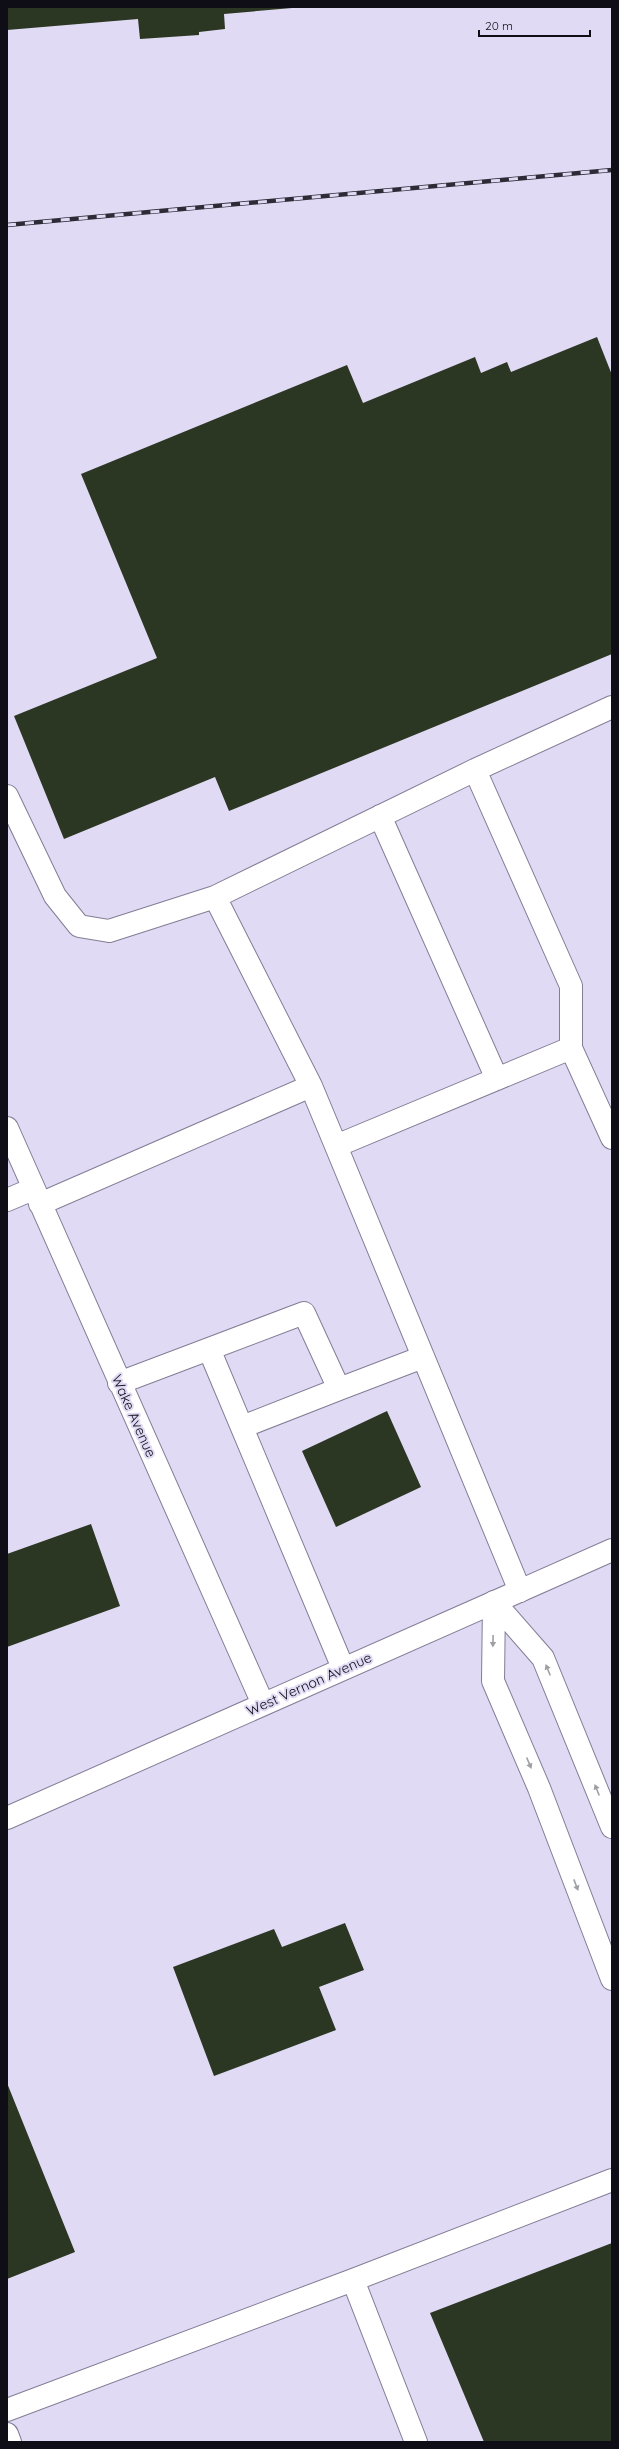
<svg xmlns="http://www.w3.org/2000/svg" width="619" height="2449" font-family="Quicksand,sans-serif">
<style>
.building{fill:#2b3623}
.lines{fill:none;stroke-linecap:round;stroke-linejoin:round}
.minor-casing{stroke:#837d95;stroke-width:24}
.major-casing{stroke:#837d95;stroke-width:24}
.minor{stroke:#fff;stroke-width:22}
.major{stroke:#fff;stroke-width:22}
.rail-casing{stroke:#2d2b36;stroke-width:4.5}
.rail{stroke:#e0daf4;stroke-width:3;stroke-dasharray:9;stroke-linecap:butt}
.oneway{fill:#9f9ea2}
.labels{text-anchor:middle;stroke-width:4;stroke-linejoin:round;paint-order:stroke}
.street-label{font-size:14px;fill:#0f0d16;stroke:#e0daf4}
</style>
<rect width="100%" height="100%" fill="#e0daf4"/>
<path class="building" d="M7 7H292V8L224 14 225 29 199 32V35L140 39 138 19 7 30Z
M597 337 612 375V654L229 811 215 777 64 839 14 716 157 658 81 474 347 365 363 403 475 357 481 373 507 362 511 372Z
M387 1411 421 1487 336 1527 302 1451Z
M91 1524 120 1606 7 1647V1554Z
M345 1923 364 1970 319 1987 336 2030 214 2076 173 1967 274 1929 282 1947Z
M7 2083 75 2252 7 2279Z
M612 2243V2442H484L430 2313Z"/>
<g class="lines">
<defs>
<path id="minor" d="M475 770 612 707
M7 796 55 896 79 926 109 931 215 897
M380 816 497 1079
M311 1086 215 897 475 770 571 986V1048
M7 1128 263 1704
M7 1200 33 1189
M40 1204 311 1086 336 1146
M209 1349 304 1313 339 1389 423 1357
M119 1383 209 1349 343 1668
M242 1427 339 1389
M520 1591 336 1146 571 1048 612 1138
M494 1602 493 1681 539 1788 612 1979
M494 1602 543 1658 612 1827
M353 2280 416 2442
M7 2410 353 2280 612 2180
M7 2434 10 2442"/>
<path id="major" d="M7 1818 612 1550"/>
</defs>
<use href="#minor" class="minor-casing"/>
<use href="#major" class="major-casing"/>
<use href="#minor" class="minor"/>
<use href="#major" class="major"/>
<defs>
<path id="rail" d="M7 225 612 170"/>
</defs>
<use href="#rail" class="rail-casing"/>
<use href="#rail" class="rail"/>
</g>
<defs><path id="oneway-solid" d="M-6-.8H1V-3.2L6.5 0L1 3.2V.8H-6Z"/></defs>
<g class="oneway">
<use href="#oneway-solid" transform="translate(493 1641) rotate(91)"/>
<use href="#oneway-solid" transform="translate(548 1670) rotate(-112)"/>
<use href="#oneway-solid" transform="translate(529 1763) rotate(67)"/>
<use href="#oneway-solid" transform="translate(597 1790) rotate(-112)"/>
<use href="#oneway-solid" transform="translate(576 1885) rotate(69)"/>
</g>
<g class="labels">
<g class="street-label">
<text transform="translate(134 1416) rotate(66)" y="5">Wake Avenue</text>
<text transform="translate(309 1684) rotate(-24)" y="5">West Vernon Avenue</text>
</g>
</g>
<rect width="619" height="2449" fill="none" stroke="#0f0d16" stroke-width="16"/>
<path d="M479 30v6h111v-6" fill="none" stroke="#0f0d16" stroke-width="2"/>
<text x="485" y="30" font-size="12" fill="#0f0d16" stroke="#e0daf4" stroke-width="3" paint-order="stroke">20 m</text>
</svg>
